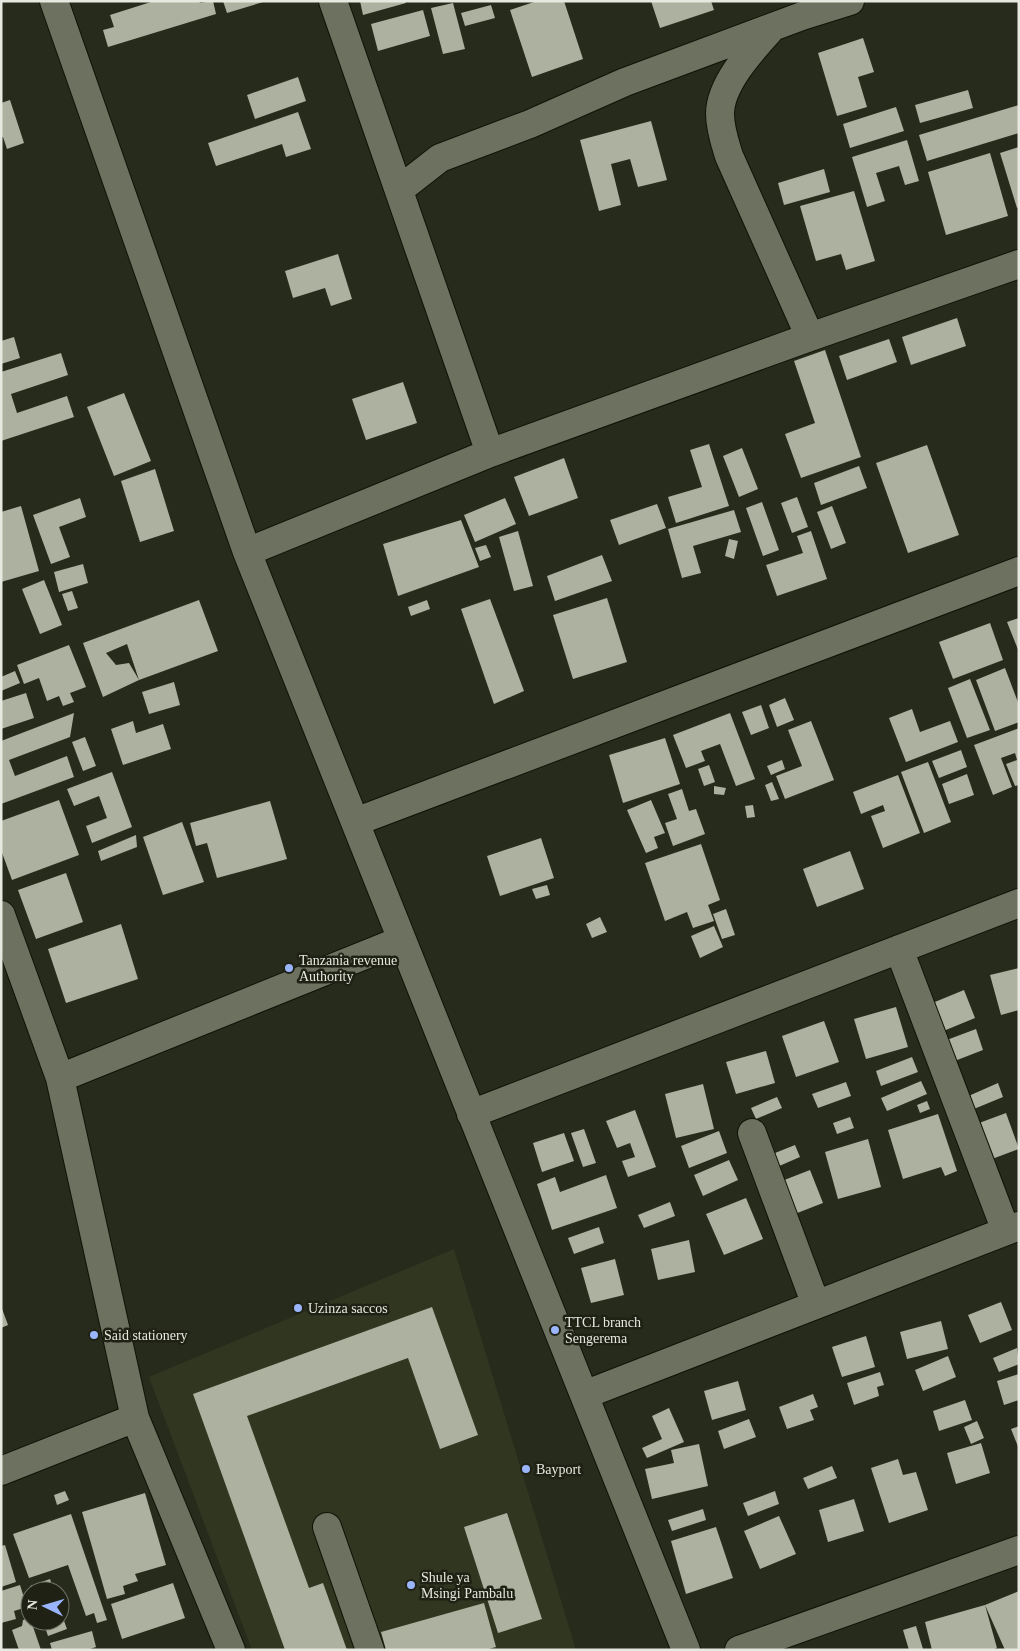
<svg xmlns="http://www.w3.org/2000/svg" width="1020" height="1651" font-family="'Times New Roman',serif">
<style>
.built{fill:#313621}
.building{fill:#adb1a0}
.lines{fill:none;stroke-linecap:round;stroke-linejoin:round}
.minor-casing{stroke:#101306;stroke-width:30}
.minor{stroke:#6c7160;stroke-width:28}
.poi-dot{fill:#9bb5fd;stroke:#1e2113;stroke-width:2}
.labels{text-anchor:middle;stroke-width:5;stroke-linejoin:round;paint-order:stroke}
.poi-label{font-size:14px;fill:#e7e9e0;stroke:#1e2113;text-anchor:start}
</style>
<rect width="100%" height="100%" fill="#272b1c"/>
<path class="built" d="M454 1249 576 1650H252L149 1377Z"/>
<path class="building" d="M154 1H199L200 3 213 1 216 14 108 47 103 30 114 27 110 15Z
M223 1H263V2L227 13Z
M360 1H405L406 3 363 15Z
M537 1H564L583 59 532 77 510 10Z
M651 1H711L714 10 660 28Z
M453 3 465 49 443 54 431 8Z
M491 5 495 18 465 26 461 13Z
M423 10 430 36 378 51 371 24Z
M863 38 874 72 858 77 867 107 837 116 818 53Z
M298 77 306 101 255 119 247 95Z
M968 90 973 108 920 123 915 105Z
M10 100 24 143 7 149 3 137H1V103Z
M1019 105V133L927 161 919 135Z
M896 107 904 131 850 148 843 124Z
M298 112 311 149 286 157 282 144 216 166 208 143Z
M651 121 667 180 638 187 630 159 611 164 621 205 599 211 580 140Z
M907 140 919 181 905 185 899 166 876 173 885 201 867 207 852 157Z
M1019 147V207L1017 208 1000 153Z
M990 153 1008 216 946 235 928 172Z
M824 169 830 192 784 205 778 183Z
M854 191 875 261 846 270 841 254 816 261 800 206Z
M338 254 352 299 331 306 325 288 293 298 285 271Z
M957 318 966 346 911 365 902 337Z
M14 337 20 358 1 364V341Z
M889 339 897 362 847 380 839 356Z
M825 350 861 457 801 478 785 434 815 423 794 361Z
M61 353 68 375 11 394 17 413 67 396 74 417 1 441V372Z
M403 382 417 423 366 440 352 399Z
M124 393 151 461 114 476 87 407Z
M709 444 729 506 676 523 668 497 702 487 690 450Z
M927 445 959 535 908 553 876 463Z
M742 448 758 489 739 497 723 456Z
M564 458 578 498 529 516 514 477Z
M859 466 867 488 821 505 814 483Z
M155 469 174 531 140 542 121 481Z
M797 497 808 527 792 533 781 503Z
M80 498 86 517 59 527 70 557 51 564 33 515Z
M505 498 516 524 475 542 464 515Z
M762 502 779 550 763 556 746 508Z
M657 504 666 528 619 545 610 520Z
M21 506 39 571 1 582V512Z
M832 506 846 543 831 549 817 512Z
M734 510 741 532 693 546 701 573 682 578 668 529Z
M461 520 479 567 398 596 383 544Z
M518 531 533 586 514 591 499 537Z
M811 531 827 579 777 596 766 565 803 553 797 536Z
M729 539 738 541 734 559 725 556Z
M486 545 491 557 480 561 475 548Z
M602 555 612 581 555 601 547 576Z
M83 564 88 583 59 592 54 572Z
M44 580 62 625 40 634 22 589Z
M72 591 78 608 68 611 62 594Z
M607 598 627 662 573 679 553 615Z
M490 599 524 691 494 704 461 609Z
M199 600 218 651 139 680 127 644 106 653 116 665 129 663 139 680 103 697 83 643Z
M427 600 430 609 411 616 408 607Z
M1019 618V652L1007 622Z
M990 623 1003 660 953 679 939 642Z
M69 645 86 687 70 693 74 702 63 706 59 696 47 701 39 678 24 684 17 665Z
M1005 668 1019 705V722L995 731 976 680Z
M15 671 20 683 1 691V677Z
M970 679 990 730 967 738 948 688Z
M174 682 180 705 149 714 142 692Z
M26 693 34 718 1 729V701Z
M785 698 794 720 777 727 769 705Z
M761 705 769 728 751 735 742 712Z
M912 709 920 732 950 721 958 742 906 762 889 718Z
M74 713 70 737 9 760 15 776 67 756 74 777 1 804V741Z
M730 713 755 779 736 786 720 744 701 751 705 761 686 768 673 735Z
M133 721 136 733 163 724 171 749 123 765 111 729Z
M811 721 834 780 785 799 776 776 802 766 788 730Z
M1019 728V785L1015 786 1006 764 1017 760 1015 753 1001 758 1012 787 993 795 974 745Z
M85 737 96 766 83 771 72 742Z
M665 738 680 784 623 803 609 755Z
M961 750 967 767 939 778 932 761Z
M782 760 785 769 771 775 767 766Z
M928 762 951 822 924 833 901 772Z
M709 765 715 782 704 786 698 769Z
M112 772 132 827 92 843 86 826 107 818 99 796 74 806 67 789Z
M967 774 974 795 949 804 942 784Z
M898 775 920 833 883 848 871 816 885 811 883 805 861 814 853 792Z
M772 782 779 799 771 801 765 785Z
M714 786 726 788 724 795 714 794Z
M682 789 689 811 696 809 705 834 673 846 665 823 677 819 668 794Z
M59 800 79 855 12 880 1 850V821Z
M651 800 665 833 654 837 658 848 646 853 627 810Z
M270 801 287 859 217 878 207 843 196 846 190 823Z
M753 805 755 817 747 818 745 806Z
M182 822 204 882 163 895 143 837Z
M136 835 137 847 101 861 98 851Z
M541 838 554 878 500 896 487 856Z
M701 844 720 900 708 905 714 921 693 928 687 912 665 921 645 863Z
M850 851 864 889 817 907 803 869Z
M66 873 83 922 36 939 18 890Z
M547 885 550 895 536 899 532 889Z
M726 909 735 935 722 939 713 914Z
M600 917 607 932 592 938 586 924Z
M121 924 138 979 66 1003 48 949Z
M714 926 723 947 700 958 691 936Z
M1019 968V1010L1001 1015 990 975Z
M964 990 975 1018 941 1032 930 1004Z
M896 1007 908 1047 866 1059 854 1019Z
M824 1021 839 1062 796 1077 782 1036Z
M976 1029 983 1050 952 1062 944 1041Z
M766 1051 775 1083 736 1094 726 1062Z
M912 1057 918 1072 881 1086 876 1071Z
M921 1081 927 1094 887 1111 881 1098Z
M846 1082 851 1096 818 1108 812 1094Z
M998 1083 1003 1097 969 1111 964 1098Z
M703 1084 714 1129 676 1138 665 1094Z
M777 1097 782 1108 756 1119 751 1108Z
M927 1101 930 1109 920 1113 917 1105Z
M635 1110 656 1167 628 1177 622 1161 635 1157 630 1143 617 1148 606 1121Z
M1006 1113 1019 1149 984 1162 971 1126Z
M938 1114 957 1171 945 1176 941 1167 903 1179 888 1130Z
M850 1117 854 1128 837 1134 833 1123Z
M584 1129 596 1163 583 1167 571 1133Z
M719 1131 727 1153 689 1168 681 1146Z
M564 1133 574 1161 542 1172 533 1143Z
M868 1139 881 1187 838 1199 825 1152Z
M795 1145 800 1157 770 1170 765 1157Z
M729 1160 738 1180 703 1196 694 1175Z
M810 1170 823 1203 787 1217 774 1184Z
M606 1175 617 1208 552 1230 537 1184 555 1177 560 1192Z
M746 1198 763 1239 724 1255 706 1214Z
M670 1202 675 1216 644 1228 638 1215Z
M599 1227 604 1243 574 1254 568 1238Z
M689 1240 695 1272 658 1280 651 1249Z
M615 1259 624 1295 591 1303 581 1268Z
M1001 1302 1012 1330 980 1343 968 1315Z
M1 1306 8 1325 1 1328Z
M432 1307 478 1435 440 1449 408 1358 247 1416 309 1588 323 1583 347 1650H285L193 1394Z
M941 1321 948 1349 907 1359 900 1332Z
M866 1336 875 1367 842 1377 832 1347Z
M1017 1348 1019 1364 999 1372 993 1358Z
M948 1356 956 1377 923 1391 915 1370Z
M880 1372 884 1385 877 1387 879 1396 854 1405 847 1383Z
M1019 1374V1400L1004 1405 997 1381Z
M738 1381 746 1410 712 1420 704 1391Z
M813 1394 818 1407 810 1410 814 1420 787 1429 779 1407Z
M965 1400 972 1420 939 1431 933 1411Z
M669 1408 684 1442 647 1458 642 1448 662 1439 652 1416Z
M749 1419 756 1437 724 1449 718 1431Z
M977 1421 984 1438 971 1444 964 1427Z
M1019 1426V1449L1011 1429Z
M981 1443 990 1473 956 1484 947 1453Z
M699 1444 708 1486 652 1499 645 1469 674 1463 671 1450Z
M898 1459 903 1475 916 1472 928 1510 889 1523 871 1468Z
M832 1466 837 1478 808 1489 803 1478Z
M65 1491 69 1500 57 1505 54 1495Z
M775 1491 779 1504 748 1516 743 1503Z
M145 1493 166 1565 135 1574 138 1581 123 1586 125 1594 107 1599 82 1512Z
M854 1499 864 1531 828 1542 819 1510Z
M703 1509 706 1520 672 1531 668 1520Z
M507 1513 542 1619 498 1633 464 1527Z
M71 1514 107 1620 97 1623 94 1613 86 1616 68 1565 29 1578 13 1534Z
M779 1516 796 1554 760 1569 744 1531Z
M716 1527 733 1578 686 1594 671 1541Z
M5 1545 16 1582 1 1587V1546Z
M50 1579 54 1591H32L30 1586Z
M173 1583 185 1618 122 1639 111 1604Z
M20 1585 27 1607 14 1611 16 1619 1 1623V1591Z
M1019 1591V1649L1005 1650 985 1605 997 1648 992 1650H932L925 1622 985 1605Z
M484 1603 496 1647 485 1650H386L381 1632Z
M60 1610 67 1629 48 1636 43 1621H60Z
M30 1618 41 1650H19L12 1630 22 1626 23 1620Z
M916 1626 923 1649 909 1650 903 1630Z
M92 1631 96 1647 87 1650H52L50 1643Z"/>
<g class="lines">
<defs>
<path id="minor" d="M54 1 247 552 686 1650
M333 1 490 453
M769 31C750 52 720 85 720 114 720 129 725 143 729 156L810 337
M399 190 440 158 530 124 625 82 802 16 850 1
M247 552 490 453 810 337 1019 264
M355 822 1019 571
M1 915 60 1078 135 1418 231 1650
M899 949 1006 1231
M60 1078 402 940
M471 1114 1019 903
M752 1133 816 1305
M584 1395 1019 1226
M1 1471 135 1418
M327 1527 370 1650
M739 1650 1019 1550"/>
</defs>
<use href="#minor" class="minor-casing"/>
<use href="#minor" class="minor"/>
</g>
<g class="poi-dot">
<circle cx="289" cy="968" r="5"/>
<circle cx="298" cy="1308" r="5"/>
<circle cx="555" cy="1330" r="5"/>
<circle cx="94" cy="1335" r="5"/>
<circle cx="526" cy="1469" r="5"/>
<circle cx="411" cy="1585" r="5"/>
</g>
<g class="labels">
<g class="poi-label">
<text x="299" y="965">Tanzania revenue<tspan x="299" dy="16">Authority</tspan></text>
<text x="308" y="1313">Uzinza saccos</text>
<text x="565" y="1327">TTCL branch<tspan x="565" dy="16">Sengerema</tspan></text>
<text x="104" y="1340">Said stationery</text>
<text x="536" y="1474">Bayport</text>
<text x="421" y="1582">Shule ya<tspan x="421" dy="16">Msingi Pambalu</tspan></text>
</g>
</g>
<rect width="1020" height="1651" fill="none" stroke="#e7e9e0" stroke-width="5"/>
<g transform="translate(45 1606) rotate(275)"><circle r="24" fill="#1e2113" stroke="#6e7165"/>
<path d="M0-4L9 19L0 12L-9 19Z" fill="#9bb5fd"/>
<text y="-8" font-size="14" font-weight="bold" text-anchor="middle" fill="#e7e9e0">N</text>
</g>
</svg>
